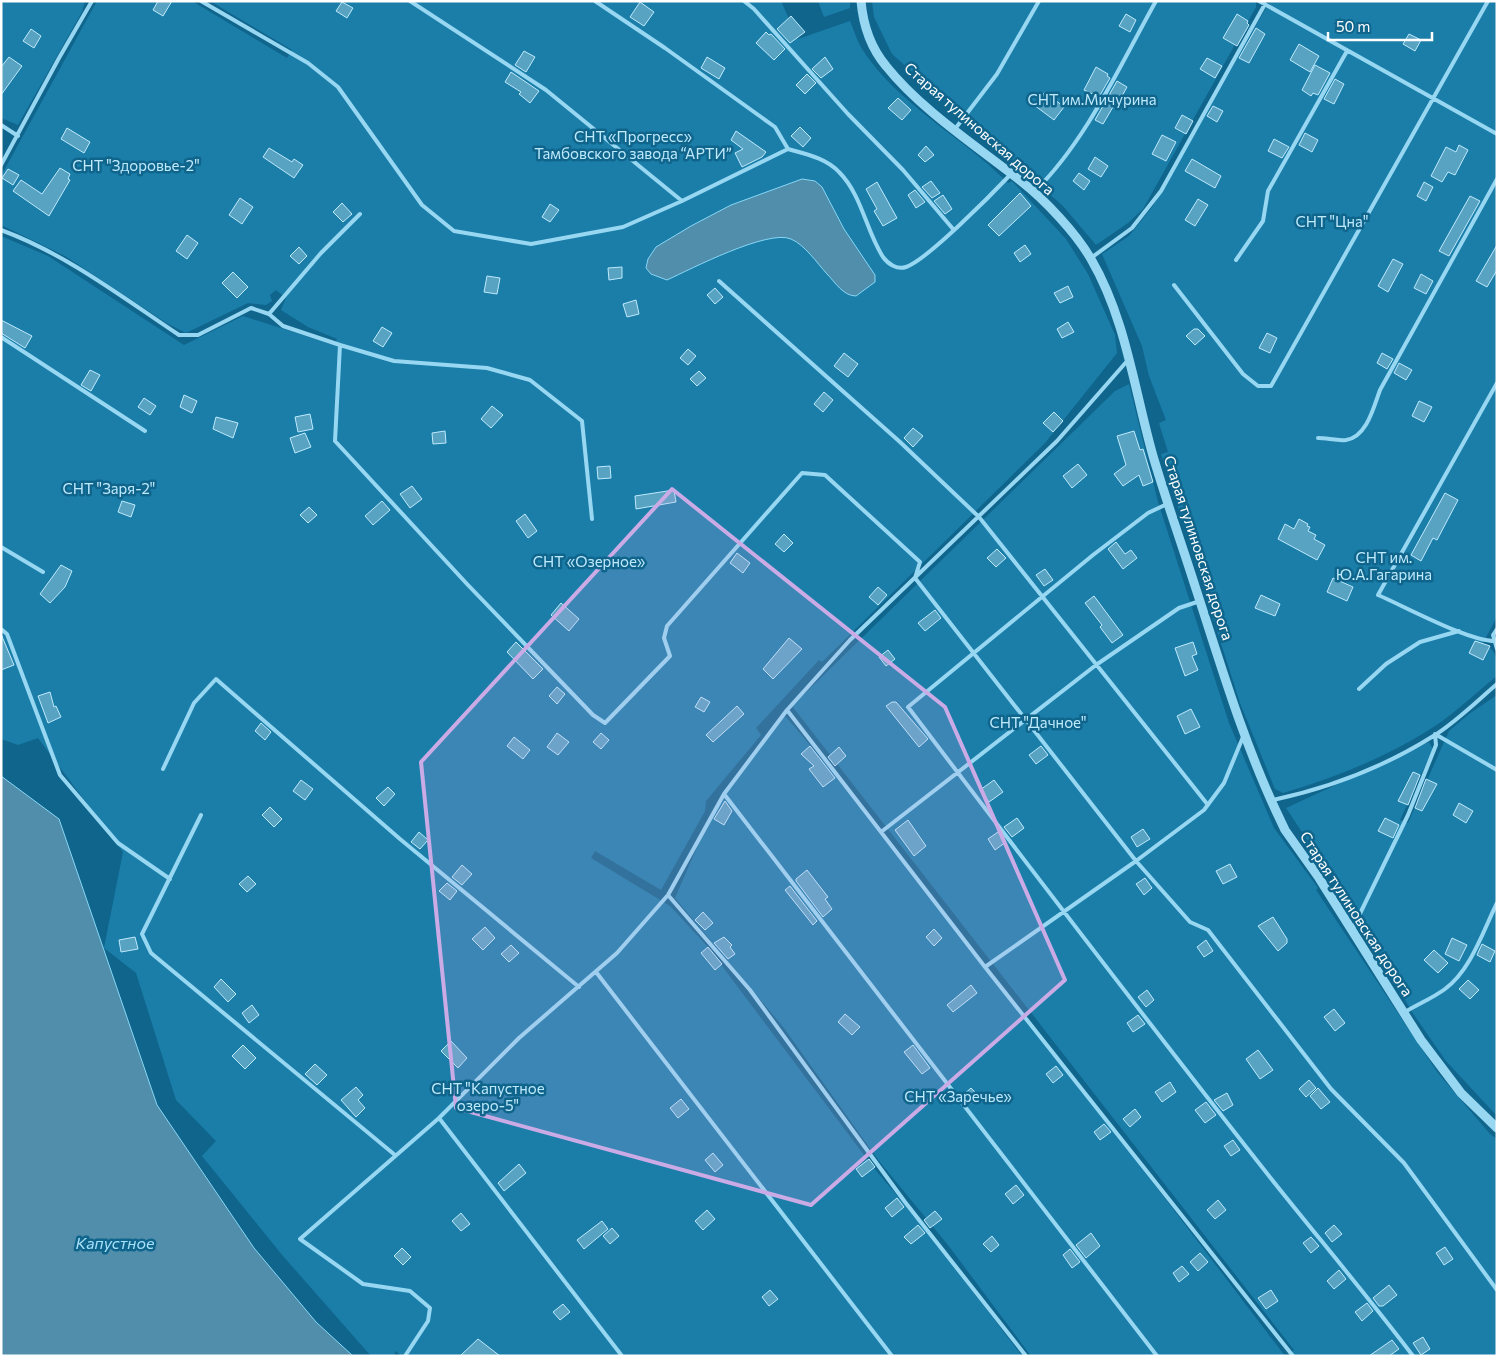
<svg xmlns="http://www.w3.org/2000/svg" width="1498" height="1357" font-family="Commissioner,sans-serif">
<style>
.green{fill:#1a7ea9}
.water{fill:#508eab;stroke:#88d7f6}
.building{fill:#58a2c2;stroke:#beeafd}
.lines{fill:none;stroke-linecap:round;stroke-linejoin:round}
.service{stroke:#97d7f2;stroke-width:4}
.tertiary{stroke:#97d7f2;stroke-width:9}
.marked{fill:#caabe5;fill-opacity:0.2;stroke:#caabe5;stroke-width:4;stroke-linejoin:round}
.labels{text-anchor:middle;stroke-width:5;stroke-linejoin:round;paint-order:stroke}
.park-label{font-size:15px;fill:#beeafd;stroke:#10658c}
.street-label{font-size:15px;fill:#fff;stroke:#10658c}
.water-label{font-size:16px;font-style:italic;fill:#a8e2fa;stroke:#10658c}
</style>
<rect width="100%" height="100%" fill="#10658c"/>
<path class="green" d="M1 1H85L82 12 18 125 1 118Z
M97 1H192L287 58 292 50 210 1H781L798 39 850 21C854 30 857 41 862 49 899 106 962 136 1008 183L1012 181 1066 239 1088 274 1115 335 1117 353 1045 443 822 662 819 660 756 728 761 735 706 801 705 811 661 890 595 851 591 858 670 906 707 946 873 1167 927 1231 1022 1356H401L396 1351 393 1356H371L283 1256 202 1156 216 1141 176 1100 136 973 104 948 123 852 38 738 18 745 1 739V236L48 256 184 345 243 316 334 345 337 339 308 327 281 310 286 298 276 290 270 295 272 301 266 305 248 303 186 333 168 324 65 256 1 225V176Z
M818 1H850V8L824 17Z
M872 1H1256V7L1143 209 1128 223 1096 245 1063 206 892 54 874 17Z
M1270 1H1497V617L1483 643C1498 651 1497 660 1497 676 1473 695 1450 718 1424 733 1380 760 1333 778 1283 793L1275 789 1240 703 1161 454 1168 452 1159 423 1166 420 1149 376 1142 346 1102 254 1129 236 1152 207Z
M1129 384 1158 502 1229 723 1274 828 1318 888 1316 890 1438 1073 1490 1134 1497 1139V1356H1287L1294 1350 792 706 1115 391Z
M1497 695V1116L1446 1061 1412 1012 1359 918 1286 808 1429 742 1433 749 1400 820 1408 823 1449 731 1469 714Z
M786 717 844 785 1097 1109 1285 1356H1031L948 1245 879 1161 784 1028 675 898 705 829 727 793 782 718Z"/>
<path class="water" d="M802 179 815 181 822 187 844 229 875 275V282L856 296C843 296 835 282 827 274 817 263 805 245 791 239 768 229 691 269 667 280L651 274 646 268 648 259 656 247 691 226 731 205Z
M1 776 59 819 157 1105 254 1248 316 1322 353 1356H1Z"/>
<path class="building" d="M158 1H172L163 16 153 10Z
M342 2 353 8 347 18 336 11Z
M640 2 654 12 644 26 630 17Z
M1126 14 1136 20 1130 32 1119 26Z
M1237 14 1248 21 1247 23 1249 25 1237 46 1223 38Z
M791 16 805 32 790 43 777 29Z
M1256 28 1265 34 1249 63 1239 58Z
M31 29 41 36 34 48 23 41Z
M766 32 769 35 771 34 785 49 774 60 756 43Z
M1409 34 1421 40 1415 51 1403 44Z
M1299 44 1319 56 1310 72 1290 60Z
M524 51 535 57 526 72 515 65Z
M9 57 22 66 1 95V67Z
M707 57 725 68 719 79 701 68Z
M825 57 833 69 821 78 812 69Z
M1207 58 1222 66 1215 78 1200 69Z
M1315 65 1330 73 1318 95 1313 93 1311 96 1302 90Z
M1096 67 1108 74 1107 76 1110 78 1099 97 1084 90Z
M511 72 539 91 530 103 519 94 521 92 505 82Z
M807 74 816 83 805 94 796 85Z
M1335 79 1344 84 1334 104 1324 99Z
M1117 81 1127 87 1122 96 1120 95 1103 124 1095 120Z
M1045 92 1064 107 1054 120 1034 105Z
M898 98 911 110 902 120 888 108Z
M1213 106 1223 111 1217 122 1207 116Z
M1182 115 1193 121 1186 134 1175 128Z
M800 127 811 138 803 147 791 136Z
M67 128 90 142 84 153 61 139Z
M736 131 766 152 762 157 742 167 735 153 743 149 731 140Z
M1305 133 1318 140 1312 152 1299 145Z
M1162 135 1176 142 1166 161 1152 154Z
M1274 139 1289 147 1282 158 1268 151Z
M1459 145 1468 150 1455 175 1448 172 1442 182 1431 176 1446 147 1456 152Z
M926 146 934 155 925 162 918 155Z
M269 148 292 162 294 159 303 165 294 178 263 157Z
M1095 157 1108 166 1101 177 1088 169Z
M1192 159 1221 176 1215 188 1185 171Z
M60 168 70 174 68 179 70 180 49 216 13 191 21 180 42 194Z
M8 169 19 175 13 185 2 178Z
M1079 173 1090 181 1084 190 1073 181Z
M931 181 940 193 932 198 922 187Z
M877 182 897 218 883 226 874 211 877 209 866 189Z
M1424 182 1433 187 1426 201 1417 196Z
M915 190 925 202 916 208 908 195Z
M1020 193 1031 206 999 236 988 225Z
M943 195 952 209 945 214 934 201Z
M1470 196 1480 201 1449 256 1439 251Z
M240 198 253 207 242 224 229 215Z
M1198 199 1208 205 1195 226 1185 220Z
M342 203 352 214 343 222 333 212Z
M550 204 559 210 550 222 542 217Z
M187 235 198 243 187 259 176 251Z
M1025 245 1031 254 1020 262 1014 253Z
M1497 245V270L1487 287 1476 281Z
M299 247 307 256 299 264 290 256Z
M1393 259 1403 264 1388 292 1378 286Z
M622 267V278L609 280 608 268Z
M233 272 248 287 237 298 222 283Z
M1421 274 1433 281 1426 294 1414 288Z
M487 276 500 278 497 294 484 292Z
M1068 286 1073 297 1060 303 1054 293Z
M715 288 723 297 715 304 707 295Z
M636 300 639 314 627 317 623 304Z
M1 320 32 336 25 348 1 333Z
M1068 322 1074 332 1062 338 1057 329Z
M382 327 392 333 383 347 373 341Z
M1194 329H1198L1205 336 1195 345 1186 336Z
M1267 333 1277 338 1270 353 1259 348Z
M688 349 696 356 688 365 680 358Z
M844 353 858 364 848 377 834 366Z
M1382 353 1393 359 1387 369 1377 363Z
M1399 363 1412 370 1406 380 1394 373Z
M90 370 100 375 91 391 81 385Z
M699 371 706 378 697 386 690 379Z
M824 392 833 400 823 412 814 404Z
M184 395 197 401 192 413 180 407Z
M144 398 156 406 150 415 138 407Z
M1419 401 1432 407 1424 422 1412 416Z
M492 406 503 415 491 428 481 419Z
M1054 412 1063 421 1053 432 1043 423Z
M310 414 313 429 298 432 295 417Z
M216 417 238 423 233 438 213 429Z
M913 428 923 436 913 447 904 438Z
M445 431 446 443 433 444 432 433Z
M1134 431 1140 450 1143 449 1153 482 1143 486 1139 475 1123 486 1114 474 1126 465 1117 436Z
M305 433 311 447 295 453 290 438Z
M1078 464 1087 475 1072 488 1063 476Z
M610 466 611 478 598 479 597 467Z
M412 486 422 499 410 508 400 494Z
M674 490 676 502 636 509 635 496Z
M1445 493 1458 500 1437 540 1433 538 1421 561 1411 555Z
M122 501 135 505 131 517 118 512Z
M382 501 390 510 373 525 365 516Z
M309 507 317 515 308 523 300 515Z
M525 514 537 531 528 538 516 521Z
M1299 519 1308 524 1307 526 1310 527 1308 531 1316 535 1314 539 1325 545 1317 560 1278 539 1285 524 1294 529Z
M784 534 793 543 784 552 775 544Z
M1116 542 1125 554 1131 550 1137 558 1123 569 1108 549Z
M997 549 1006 558 996 567 987 558Z
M737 553 750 563 743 573 730 563Z
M61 565 72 571 65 587 50 603 40 594Z
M1045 569 1053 580 1044 586 1036 575Z
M1333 578 1353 587 1347 601 1327 592Z
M878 587 887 595 878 605 869 597Z
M1261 595 1280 604 1275 616 1255 608Z
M1094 596 1123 635 1112 643 1100 627 1102 625 1085 603Z
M561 603 579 619 569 631 551 615Z
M935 610 941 618 925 631 918 623Z
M1 634 14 665 1 670Z
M789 638 802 649 773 679 763 669Z
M1475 641 1490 646 1483 660 1469 653Z
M516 642 543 669 533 679 507 652Z
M1193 642 1197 654 1192 656 1198 670 1185 676 1175 648Z
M888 650 895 659 886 666 879 657Z
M557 687 565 694 557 704 549 696Z
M50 692 54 707 56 706 61 717 48 723 38 696Z
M701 697 710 702 704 712 695 707Z
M892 702H896L928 739 919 747 886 706Z
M737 706 744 714 713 742 706 735Z
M1191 709 1200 727 1185 734 1177 716Z
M261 723 271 732 265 740 255 731Z
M557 733 569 742 558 755 547 747Z
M601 733 609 740 601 749 593 742Z
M514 737 530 750 523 759 507 746Z
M810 746 835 778 823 787 809 769 814 766 801 754Z
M1041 746 1048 755 1036 764 1029 755Z
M839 747 846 756 835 766 828 757Z
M1413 772 1420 775 1408 805 1398 801Z
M1426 779 1437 784 1422 811 1415 808Z
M301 780 313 789 305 800 293 791Z
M994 780 1003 792 989 802 980 790Z
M388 787 395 794 384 806 376 798Z
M725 801 732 811 724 825 714 819Z
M1459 803 1473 811 1466 823 1453 815Z
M270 807 282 819 274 827 262 815Z
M1017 818 1024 828 1012 837 1004 827Z
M1385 818 1399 825 1393 838 1378 831Z
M908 820 926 846 914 856 895 830Z
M1143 829 1150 839 1137 847 1131 837Z
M419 832 428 840 420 849 411 842Z
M998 832 1006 842 995 850 988 839Z
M1230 864 1237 877 1223 884 1216 871Z
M462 865 472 874 462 885 452 877Z
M807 870 828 897 825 899 832 909 823 917 796 881V879Z
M248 876 256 884 247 892 239 884Z
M1145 878 1152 888 1144 895 1136 884Z
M447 883 457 891 450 900 439 891Z
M790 886 817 921 813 925 785 890Z
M703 912 713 923 705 930 695 920Z
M1273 917 1287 939V943L1278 951 1258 926Z
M485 927 495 938 483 950 472 939Z
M934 929 942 938 934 946 926 937Z
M135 937 138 949 121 952 119 940Z
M724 937 732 945 730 947 735 954 728 959 714 943Z
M1452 938 1467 945 1459 961 1445 954Z
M1206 940 1213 951 1204 957 1197 947Z
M1482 944 1495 951 1490 962 1477 955Z
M511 945 519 953 509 962 501 954Z
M708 947 722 964 715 970 701 953Z
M1434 950 1448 963 1438 973 1424 960Z
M221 979 236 994 228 1002 214 987Z
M1468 980 1479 990 1470 999 1459 989Z
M971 985 977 993 953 1012 947 1005Z
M1147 990 1154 1000 1146 1007 1138 997Z
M252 1005 259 1015 249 1023 242 1013Z
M1334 1009 1345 1023 1335 1031 1324 1017Z
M845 1014 860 1027 852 1035 838 1022Z
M1138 1015 1145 1024 1133 1032 1127 1023Z
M451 1041 467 1058 458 1068 441 1051Z
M243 1045 256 1058 245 1069 232 1056Z
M913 1045 930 1068 922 1074 904 1052Z
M1258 1050 1273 1070 1260 1079 1246 1059Z
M315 1064 327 1075 317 1085 305 1074Z
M1056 1066 1063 1075 1053 1083 1046 1074Z
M1309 1080 1316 1088 1306 1097 1299 1089Z
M1170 1082 1176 1092 1162 1102 1155 1092Z
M356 1087 363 1095 358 1100 365 1108 356 1117 341 1100Z
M971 1088 979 1096 970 1104 962 1096Z
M1318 1088 1330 1102 1321 1109 1310 1096Z
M1227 1093 1233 1105 1223 1111 1214 1100Z
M681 1099 689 1109 678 1118 670 1108Z
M1206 1102 1216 1115 1205 1123 1195 1110Z
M1135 1109 1141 1117 1130 1127 1123 1119Z
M1104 1124 1111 1132 1100 1140 1094 1132Z
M1233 1140 1240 1150 1231 1156 1224 1146Z
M713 1153 723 1165 715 1172 705 1160Z
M869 1159 875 1167 862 1177 856 1169Z
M519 1164 526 1173 504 1191 498 1183Z
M1016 1185 1024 1195 1013 1204 1005 1194Z
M897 1198 904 1207 892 1217 885 1208Z
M1218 1200 1226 1210 1215 1219 1207 1210Z
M707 1210 715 1219 703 1230 695 1221Z
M935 1211 942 1219 930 1228 924 1220Z
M461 1213 470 1224 461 1231 452 1221Z
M602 1221 608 1229 584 1249 577 1240Z
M918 1225 925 1233 911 1244 904 1237Z
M1334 1225 1342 1234 1332 1242 1325 1233Z
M612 1228 619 1236 610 1244 603 1236Z
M1091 1233 1100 1246 1086 1258 1076 1245Z
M992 1236 999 1245 991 1252 983 1244Z
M1311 1237 1319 1246 1311 1253 1303 1243Z
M1445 1247 1453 1259 1444 1265 1436 1253Z
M402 1248 411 1257 403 1265 394 1256Z
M1070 1249 1080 1262 1072 1268 1063 1255Z
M1200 1253 1208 1262 1198 1271 1190 1262Z
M1182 1266 1189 1274 1179 1282 1173 1273Z
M1339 1270 1346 1279 1334 1289 1327 1281Z
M1389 1285 1397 1295 1383 1306H1379L1373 1298Z
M770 1290 778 1299 769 1306 762 1297Z
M1271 1290 1278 1301 1266 1309 1258 1298Z
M1367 1303 1373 1311 1362 1321 1355 1312Z
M563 1304 570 1312 560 1320 553 1312Z
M1423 1337 1430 1349 1421 1355 1413 1343Z
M478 1339 500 1356H460Z
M1392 1340 1399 1349 1389 1356H1369Z"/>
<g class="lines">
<path class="service" d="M201 1 308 63 338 87 422 205 454 231 531 244 623 227 682 201 788 149C806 154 826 158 839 172 862 195 866 231 883 257 888 264 897 270 906 267 927 260 993 193 1011 174
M410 1 546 90 682 201
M595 1 665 48 775 127 788 149
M744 1 754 9 848 114 903 170 953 229
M1259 1 1497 134
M1 125 18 136
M955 129 997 74 1039 1
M1 165 59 58 92 1
M1035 191C1087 140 1120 65 1156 1
M1 230C66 254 122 297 179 335H198L251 308 269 314
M1091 258 1132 228 1161 191 1265 4
M1236 260 1263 221 1268 191 1347 51
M719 281 900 442 979 517 1208 805
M1174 285 1243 374 1258 386H1271L1488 1
M1 337 145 431
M340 345 283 326 269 314 321 253 360 214
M1318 438C1327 438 1337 441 1346 440 1367 437 1374 406 1380 390L1497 179
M1167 504 1148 513 1093 555 908 707C1024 860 1140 1012 1258 1162 1309 1227 1363 1290 1413 1356
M592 519 582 421 530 380 487 368 394 361 340 345 335 441 467 584 593 715 605 723 670 656 664 638 667 626 802 473 825 475 920 562 915 578 1136 861 985 967
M1 547 43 572
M1 629 7 634 60 775 118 843 170 879
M1497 629 1493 635 1497 649
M1495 641C1468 641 1406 607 1378 595L1497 383
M1359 689 1386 664 1420 642 1459 631
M787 710 985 967 1293 1356
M1243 737 1224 783 1204 810 1136 861 1190 922 1208 930 1331 1089 1404 1163 1497 1290
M163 769 194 703 216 679 400 839 579 987
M724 794 1157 1356
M1273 800C1329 788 1386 766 1435 735 1457 721 1477 701 1497 684
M201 815 142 934 151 953 395 1155
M881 832 1096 665 1179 608 1200 601
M668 895 750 990 905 1202 1026 1356
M1353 928 1408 815 1436 745 1435 734 1497 770
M596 972 892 1356
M1405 1012C1418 1004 1433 998 1445 989 1471 970 1483 931 1497 903
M439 1118 622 1356
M405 1356 428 1321 430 1308 410 1291 363 1284 300 1239 439 1118 519 1038 617 953 668 895 724 794 787 710 850 640 1057 441 1128 360"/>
<path class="tertiary" d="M861 1C863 24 871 48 886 66 921 110 978 147 1022 182 1045 200 1076 233 1091 259 1126 319 1134 389 1153 456 1166 500 1181 542 1195 586 1220 662 1242 738 1276 811L1285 830 1319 878 1421 1040 1461 1093 1497 1128"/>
</g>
<path class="marked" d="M672 489 945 707 1065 980 811 1205 456 1108 421 762Z"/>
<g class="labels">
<g class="park-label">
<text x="1092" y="105">СНТ им.Мичурина</text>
<text x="633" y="142">СНТ «Прогресс»<tspan x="633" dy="17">Тамбовского завода “АРТИ”</tspan></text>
<text x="136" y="171">СНТ "Здоровье-2"</text>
<text x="1332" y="227">СНТ "Цна"</text>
<text x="109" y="494">СНТ "Заря-2"</text>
<text x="1384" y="563">СНТ им.<tspan x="1384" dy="17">Ю.А.Гагарина</tspan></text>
<text x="589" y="567">СНТ «Озерное»</text>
<text x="1038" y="728">СНТ "Дачное"</text>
<text x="488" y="1094">СНТ "Капустное<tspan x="488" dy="17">озеро-5"</tspan></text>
<text x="958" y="1102">СНТ «Заречье»</text>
</g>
<g class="street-label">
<text transform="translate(979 129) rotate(41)" y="5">Старая тулиновская дорога</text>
<text transform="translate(1198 548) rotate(72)" y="5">Старая тулиновская дорога</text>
<text transform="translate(1356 914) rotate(57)" y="5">Старая тулиновская дорога</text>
</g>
<g class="water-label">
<text x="115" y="1249">Капустное</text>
</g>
</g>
<rect width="1498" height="1357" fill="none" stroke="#ffffff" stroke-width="5"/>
<path d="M1328 32v8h104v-8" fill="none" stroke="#ffffff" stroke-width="2.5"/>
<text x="1336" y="32" font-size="15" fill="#ffffff" stroke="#10658c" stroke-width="4" paint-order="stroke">50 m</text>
</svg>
